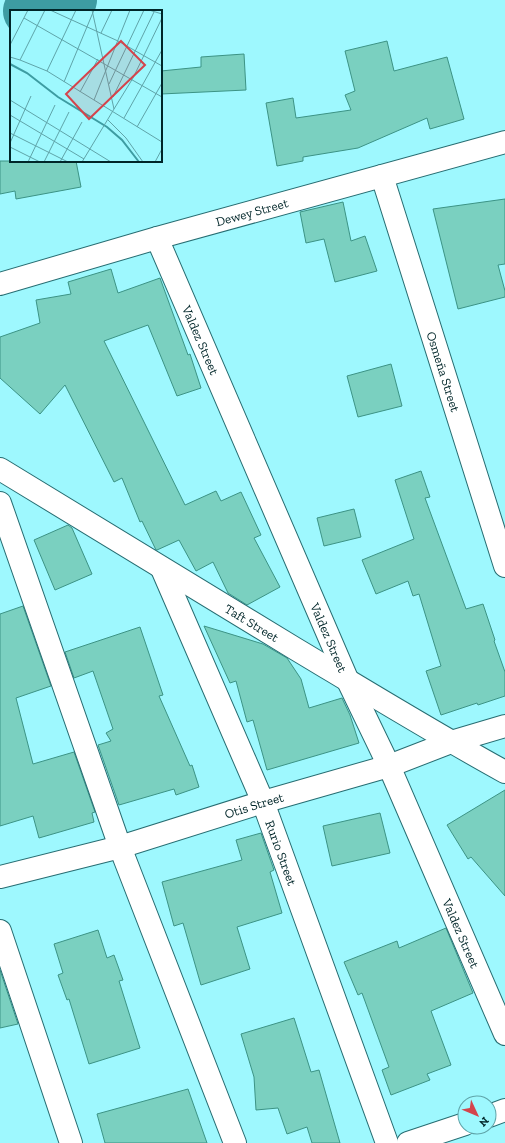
<svg xmlns="http://www.w3.org/2000/svg" width="505" height="1143" font-family="'Zilla Slab',serif">
<style>
.lines{fill:none;stroke-linecap:round;stroke-linejoin:round}
.river{stroke:#3d9ca2;stroke-width:54}
.building{fill:#7ad0c0;stroke:#3c9385}
.minor-casing{stroke:#276d72;stroke-width:24}
.tertiary-casing{stroke:#276d72;stroke-width:24}
.minor{stroke:#fff;stroke-width:22}
.tertiary{stroke:#fff;stroke-width:22}
.labels{text-anchor:middle;stroke-width:3.5;stroke-linejoin:round;paint-order:stroke}
.street-label{font-size:13px;fill:#002629;stroke:#9ef8fe}
.inset-river{fill:none;stroke:#3d9ca2;stroke-width:2}
.inset-road{fill:none;stroke:#5fa4a9;stroke-width:1}
.view{fill:#d4444c;fill-opacity:0.15;stroke:#d4444c;stroke-width:2}
.inset-edge{fill:none;stroke:#002629;stroke-width:2}
</style>
<rect width="100%" height="100%" fill="#9ef8fe"/>
<g class="lines">
<path class="river" d="M30 11 70 0"/>
</g>
<path class="building" d="M387 41 394 71 447 57 464 119 430 129 427 118 358 148 303 157V161L277 166 266 103 293 98 296 118 351 110 345 95 355 91 345 51Z
M244 54 246 90 161 94V71L201 67V57Z
M0 161H76L81 187 16 199 15 191 0 194Z
M505 199V264L498 265 505 291V297L458 309 433 209Z
M343 202 351 241 365 236 377 271 335 282 324 239 306 243 300 212Z
M111 269 118 293 160 278 188 355 190 354 201 388 177 396 148 325 104 341 185 505 216 491 221 501 241 492 261 535 254 538 280 587 247 605 228 593 213 562 196 571 179 540 157 550H156L142 521 140 522 122 478 114 482 65 385 40 414 0 378V337L40 323 36 300 71 294 68 282Z
M391 364 402 406 358 417 347 376Z
M421 471 430 497 425 498 466 609 483 604 495 640 494 641 505 672V696L478 705 477 703 441 715 426 671 441 666 419 594 413 596 408 581 376 594 362 560 414 539 395 480Z
M354 509 361 537 324 546 317 518Z
M68 525 72 528 92 574 55 590 34 540Z
M23 606 51 686 16 698 33 764 74 752 95 812 92 813 94 822 39 838 33 816 0 826V614Z
M204 626 263 644 287 658 301 679 309 708 342 698 350 715 359 743 267 770 253 720 247 722 236 681 230 683Z
M140 627 163 695 159 696 190 766 192 765 199 787 176 795 174 789 119 805 98 745 111 741 106 733 113 729 93 671 74 678 65 652Z
M505 790V896L471 857 468 859 447 825Z
M380 813 390 853 332 866 323 826Z
M261 833 274 870 270 872 282 913 237 927 250 969 201 985 183 923 174 926 162 882 242 860 236 840Z
M446 928 473 993 431 1011 451 1065 427 1074 430 1080 391 1095 382 1070 389 1067 362 993 358 995 344 962 397 941 399 948Z
M98 930 107 958 114 955 123 980 119 981 140 1048 89 1064 69 999 67 1000 58 975 63 973 54 944Z
M0 970 18 1024 0 1028Z
M294 1018 311 1072 319 1070 340 1143H312L307 1127 287 1134 278 1108 256 1110 254 1077 241 1034Z
M188 1089 207 1143H105L97 1114Z"/>
<g class="lines">
<defs>
<g id="minor">
<path id="s1" d="M382 176 505 566"/>
<path id="s2" d="M157 238 348 681 389 766 505 1034"/>
<path id="s3" d="M0 284 157 238 505 142"/>
<path d="M0 503 120 847 235 1143"/>
<path id="s4" d="M162 569 263 802 387 1143"/>
<path id="s5" d="M0 877 120 847 263 802 389 766 451 742 505 726"/>
<path d="M0 931 71 1143"/>
<path d="M489 1116 505 1110"/>
<path d="M408 1143 465 1124"/>
</g>
<g id="tertiary">
<path id="s6" d="M0 469C98 529 196 589 294 648 364 690 434 733 505 772"/>
</g>
</defs>
<use href="#minor" class="minor-casing"/>
<use href="#tertiary" class="tertiary-casing"/>
<use href="#minor" class="minor"/>
<use href="#tertiary" class="tertiary"/>
</g>
<g class="labels">
<g class="street-label">
<text dy="5" stroke="none"><textPath href="#s3" startOffset="262">Dewey Street</textPath></text>
<text dy="5" stroke="none"><textPath href="#s2" startOffset="111">Valdez Street</textPath></text>
<text dy="5" stroke="none"><textPath href="#s1" startOffset="205">Osmeña Street</textPath></text>
<text dy="5" stroke="none"><textPath href="#s6" startOffset="295">Taft Street</textPath></text>
<text dy="5" stroke="none"><textPath href="#s2" startOffset="435">Valdez Street</textPath></text>
<text dy="5" stroke="none"><textPath href="#s5" startOffset="264">Otis Street</textPath></text>
<text dy="5" stroke="none"><textPath href="#s4" startOffset="308">Rurio Street</textPath></text>
<text dy="5" stroke="none"><textPath href="#s2" startOffset="759">Valdez Street</textPath></text>
</g>
</g>
<g transform="translate(10 10)">
<rect width="152" height="152" fill="#9ef8fe"/>
<path class="inset-river" d="M0 54 17 63 48 87 97 117 112 130 129 152"/>
<path class="inset-road" d="M40 0 108 31 152 56M139 0 152 4M14 8 152 87M91 23 102 0M0 35 18 0M0 47 10 50 35 0M10 50 37 61 152 132M37 61 66 0M54 72 84 0M99 74 134 0M70 82 88 49M103 87 144 2M0 90 101 152M84 90 120 0M104 99 123 68 152 8M0 105 74 149M114 108 152 40M98 110 116 128 133 152M127 117 152 73M0 123 58 152M0 133 21 86M0 137 30 152M18 152 45 95M34 152 59 102M50 152 72 112M72 152 104 99 82 0M145 152 152 139"/>
<path class="view" d="M111 31 135 55 79 109 56 84Z"/>
<rect width="152" height="152" class="inset-edge"/>
</g>
<g transform="translate(477 1115) rotate(134)"><circle r="19" fill="#9ef8fe" stroke="#5fa4a9"/>
<path d="M0-3L7 15L0 10L-7 15Z" fill="#d4444c"/>
<text y="-6" font-size="11" font-weight="bold" text-anchor="middle" fill="#002629">N</text>
</g>
</svg>
